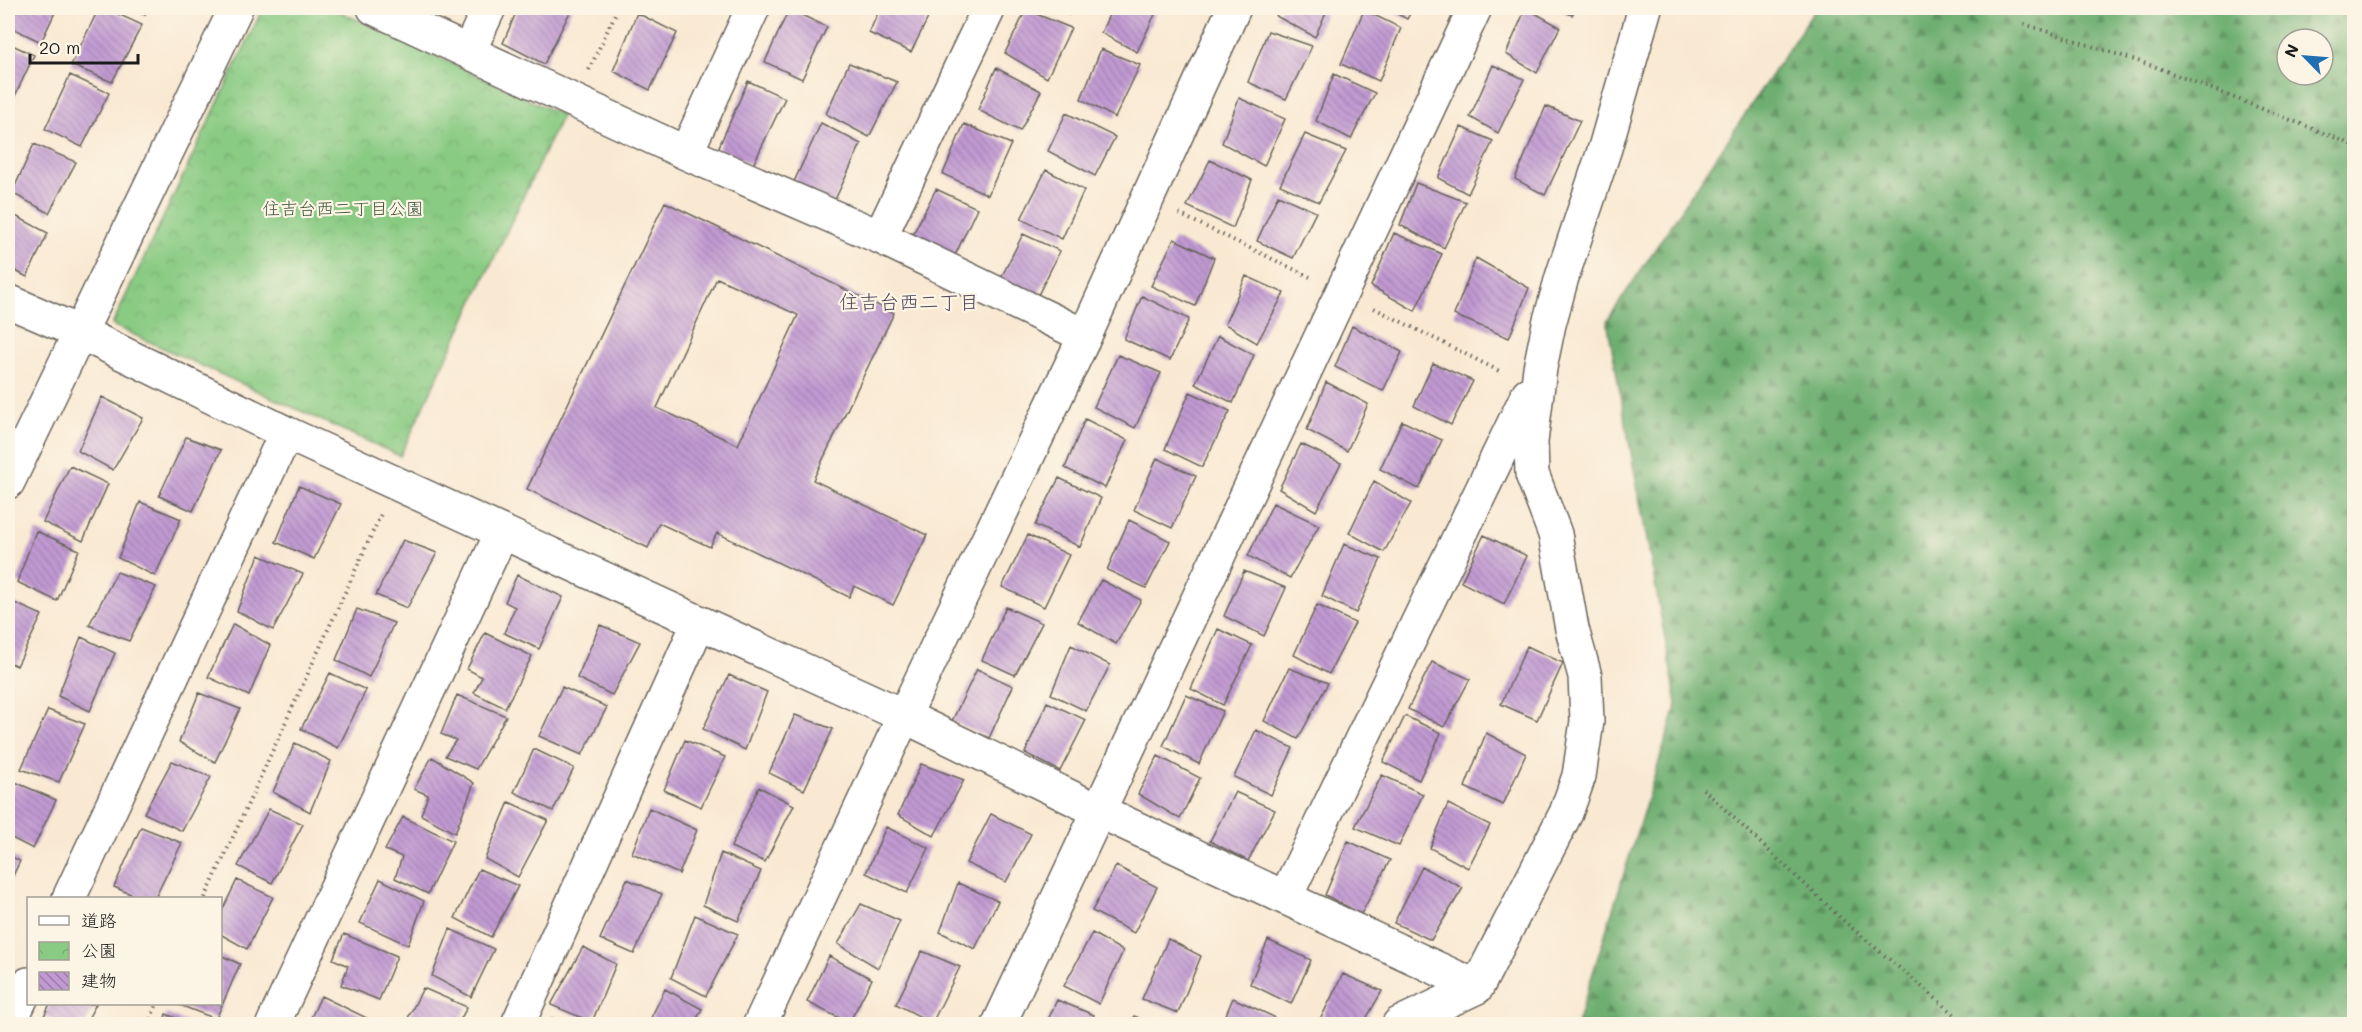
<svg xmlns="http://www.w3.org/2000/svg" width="2362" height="1032" font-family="Mali,'Klee One',sans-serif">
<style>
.forest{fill:url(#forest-firs);stroke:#456646;stroke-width:1.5;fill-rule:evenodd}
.park{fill:url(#park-crowns);stroke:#527450;stroke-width:1.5}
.building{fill:url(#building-back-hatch);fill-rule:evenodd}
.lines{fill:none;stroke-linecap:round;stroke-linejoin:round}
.minor-casing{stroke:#69645c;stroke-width:36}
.tertiary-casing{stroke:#69645c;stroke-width:36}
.path{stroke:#69645c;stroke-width:4;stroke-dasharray:1.5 4.5;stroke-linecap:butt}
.minor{stroke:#fff;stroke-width:33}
.tertiary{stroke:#fff;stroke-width:33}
.labels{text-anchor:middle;stroke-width:4.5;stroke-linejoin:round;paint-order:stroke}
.park-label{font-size:18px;fill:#425940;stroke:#fcf5e5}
.neighbourhood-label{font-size:20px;fill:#56485c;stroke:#fcf5e5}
</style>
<defs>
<pattern id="forest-firs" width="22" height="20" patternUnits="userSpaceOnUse" patternTransform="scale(1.5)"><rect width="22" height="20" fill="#6eaf71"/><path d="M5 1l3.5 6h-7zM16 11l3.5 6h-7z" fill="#5a8e5c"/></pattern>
<pattern id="park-crowns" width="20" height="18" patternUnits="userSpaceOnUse" patternTransform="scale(1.5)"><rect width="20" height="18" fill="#89cb83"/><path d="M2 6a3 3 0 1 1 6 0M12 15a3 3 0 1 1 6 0" fill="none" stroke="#76ae71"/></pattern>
<pattern id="building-back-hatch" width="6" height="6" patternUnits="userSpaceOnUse" patternTransform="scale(1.5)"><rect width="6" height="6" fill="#c19ad3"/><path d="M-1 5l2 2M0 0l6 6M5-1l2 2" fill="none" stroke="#9c7daa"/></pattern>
</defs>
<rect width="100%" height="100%" fill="#fcf5e5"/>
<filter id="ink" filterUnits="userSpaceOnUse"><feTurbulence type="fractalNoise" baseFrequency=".0167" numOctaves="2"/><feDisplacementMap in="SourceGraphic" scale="12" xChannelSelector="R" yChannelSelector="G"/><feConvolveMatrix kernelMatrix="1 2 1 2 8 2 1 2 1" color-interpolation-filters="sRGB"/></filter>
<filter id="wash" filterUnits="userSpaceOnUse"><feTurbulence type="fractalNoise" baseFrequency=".008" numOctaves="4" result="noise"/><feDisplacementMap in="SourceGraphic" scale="24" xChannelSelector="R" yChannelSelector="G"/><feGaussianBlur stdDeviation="1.35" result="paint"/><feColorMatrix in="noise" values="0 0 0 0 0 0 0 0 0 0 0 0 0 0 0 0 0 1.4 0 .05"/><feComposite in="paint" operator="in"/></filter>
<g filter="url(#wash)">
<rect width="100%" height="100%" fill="#f9e9d3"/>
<path class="forest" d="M1816 8H2354V1024H1577L1677 704 1607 321ZM2287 39H2323V75H2287Z"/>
<path class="park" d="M263 8H332L562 115 400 456 112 325Z"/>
<g id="blocks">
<path class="building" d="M8 8H57L41 42 8 26Z
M99 8H105L142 25 112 82 71 65Z
M131 8H147L145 15Z
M518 8H572L544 64 503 43Z
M880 8H933L911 52 869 33Z
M1053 8H1072L1069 15Z
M1112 8H1158L1137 52 1101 33Z
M1281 8H1328L1315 37 1276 16Z
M1386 8H1413L1407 19Z
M1526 8 1560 27 1537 73 1506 54Z
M1555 8H1576L1572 15Z
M789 9 827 27 802 79 765 62Z
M1026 10 1071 28 1047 78 1005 53Z
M1364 10 1401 28 1379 81 1341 64Z
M637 13 677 33 650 90 613 71Z
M1268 31 1312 46 1286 99 1248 82Z
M8 43 34 55 8 111Z
M1101 49 1140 65 1115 118 1081 99Z
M849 63 897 82 869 137 826 114Z
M1493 65 1524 79 1498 133 1470 117Z
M996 68 1041 91 1020 131 978 110Z
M1334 74 1375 93 1351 139 1316 121Z
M70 75 109 93 82 147 45 129Z
M748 81 785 98 753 165 718 149Z
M1239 98 1285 119 1264 166 1222 143Z
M1546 106 1580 121 1545 195 1515 179Z
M1066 113 1115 137 1095 176 1048 151Z
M821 123 861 144 833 204 793 184Z
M964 124 1011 144 988 195 943 174Z
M1461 127 1493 141 1468 194 1438 178Z
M1305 134 1346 151 1319 202 1280 185Z
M34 144 76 162 49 213 12 193Z
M1210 160 1252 180 1233 228 1187 206Z
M1046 170 1084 190 1062 239 1021 219Z
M1416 183 1466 202 1444 248 1400 225Z
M936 189 977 208 952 262 911 238Z
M1278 195 1316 212 1293 258 1257 241Z
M665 202 894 313 813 480 927 535 893 605 854 586 849 597 717 533 710 547 659 523 648 548 527 489ZM717 278 798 315 738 445 657 408Z
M8 212 48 233 27 277 8 267Z
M1394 233 1442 254 1415 311 1371 286Z
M1023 234 1060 251 1036 299 999 282Z
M1174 239 1214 258 1195 306 1151 286Z
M1476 258 1529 288 1509 338 1454 315Z
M1246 276 1284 293 1257 343 1225 324Z
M1142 296 1189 319 1170 360 1124 339Z
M1352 326 1402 352 1383 391 1335 367Z
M1218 336 1254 355 1233 403 1195 384Z
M1118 355 1161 373 1135 428 1094 407Z
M1433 363 1473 381 1451 425 1414 406Z
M1326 382 1368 404 1347 451 1307 430Z
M1190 392 1230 411 1202 467 1165 449Z
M102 397 143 418 113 470 78 451Z
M1085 419 1127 440 1105 488 1065 468Z
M1402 421 1442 440 1419 489 1380 469Z
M186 437 221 450 193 511 159 496Z
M1301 444 1341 463 1316 511 1279 489Z
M1157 458 1196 476 1172 528 1134 510Z
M70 466 108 484 83 541 43 522Z
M1059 478 1101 498 1080 547 1035 525Z
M1374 481 1411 503 1384 552 1349 533Z
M299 486 341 504 314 559 276 542Z
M140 502 181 519 155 576 118 558Z
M1273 503 1319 525 1290 578 1248 556Z
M1129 520 1170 541 1146 588 1107 570Z
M36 531 79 550 57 601 17 582Z
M1028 535 1069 555 1044 607 1002 587Z
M1484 535 1527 556 1504 604 1461 582Z
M403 540 437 553 407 608 376 595Z
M1344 544 1381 559 1356 613 1322 596Z
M259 555 303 574 273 630 237 611Z
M1244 571 1286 588 1264 636 1224 616Z
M117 572 156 587 129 641 89 625Z
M517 575 563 597 539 649 504 633 515 607 505 602Z
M1101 580 1141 600 1116 644 1078 622Z
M8 600 42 615 17 666 8 662Z
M1317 605 1355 623 1329 674 1294 655Z
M1006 607 1042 623 1015 675 982 660Z
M357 609 394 623 369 677 336 660Z
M233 624 270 645 249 696 208 677Z
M600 625 640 642 612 695 577 678Z
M1218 629 1252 645 1223 705 1191 689Z
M485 633 532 656 505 708 474 693 482 677 467 669Z
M81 637 115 653 90 711 58 696Z
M1071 645 1110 665 1086 711 1051 694Z
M1527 646 1563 663 1537 720 1501 704Z
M1432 662 1470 679 1444 727 1408 709Z
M1289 668 1328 683 1298 739 1264 721Z
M977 669 1013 686 989 738 952 721Z
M330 673 366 690 338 748 301 729Z
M729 675 767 692 745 750 703 729Z
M562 687 607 707 582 755 539 736Z
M199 693 240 709 215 762 179 742Z
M457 695 506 716 476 769 445 756 456 740 441 734Z
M1186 695 1223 711 1199 764 1163 746Z
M1047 702 1086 720 1060 771 1025 753Z
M48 710 85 724 59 782 21 769Z
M795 715 833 729 804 790 769 773Z
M1405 716 1441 733 1419 780 1383 762Z
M1256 730 1293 748 1271 795 1234 777Z
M1486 733 1526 754 1503 805 1465 787Z
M685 740 725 757 701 807 664 790Z
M295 743 331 761 310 812 273 792Z
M534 749 574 768 553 811 514 792Z
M1158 756 1200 778 1180 819 1138 794Z
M432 757 474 783 455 833 421 815 428 795 414 789Z
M172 761 211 777 182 831 144 813Z
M921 764 964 780 934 836 898 815Z
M1382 775 1423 794 1399 846 1355 827Z
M15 782 56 800 33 849 8 836V798Z
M759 787 794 805 765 862 731 847Z
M1235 792 1275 810 1248 861 1210 841Z
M509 802 548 820 518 877 485 859Z
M1448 804 1490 825 1468 868 1430 848Z
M649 808 697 830 679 874 632 853Z
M269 809 303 824 272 883 238 866Z
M991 814 1031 834 1006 882 966 863Z
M403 817 453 841 428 894 395 878 402 857 385 850Z
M141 827 182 843 155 898H140L114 887Z
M886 827 929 848 907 893 866 873Z
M1348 841 1390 860 1361 914 1325 895Z
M721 853 761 871 738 921 703 905Z
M8 855 20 861 8 886Z
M1116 866 1157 887 1134 933 1092 911Z
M1422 867 1463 888 1431 940 1394 923Z
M479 869 518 886 491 937 455 918Z
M380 879 424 901 408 945 360 923Z
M627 879 662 894 634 954 600 939Z
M237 880 273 897 247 949 220 934V915Z
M958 883 998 901 975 949 940 932Z
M861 904 900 921 878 968 838 944Z
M695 915 738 934 706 996 671 978Z
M450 929 494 949 471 997 432 976Z
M1092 933 1123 951 1099 1004 1064 986Z
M344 934 397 956 379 1000 341 985 348 966 333 959Z
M1168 939 1201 956 1178 1013 1142 999Z
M1268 940 1311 960 1291 1004 1250 984Z
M583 947 616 964 592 1022 551 1005Z
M922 951 960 967 932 1023 896 1004Z
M220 955 240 964 216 1019 177 1004H220Z
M829 956 872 979 849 1023 807 1002Z
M1343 974 1382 991 1363 1024H1328L1320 1020Z
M423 988 467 1007 458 1024H405Z
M665 989 702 1009 694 1024H648Z
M321 996 373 1021 371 1024H308Z
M1233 998 1274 1017 1271 1024H1222Z
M1057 1000 1094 1015 1089 1024H1046Z
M50 1004H96L85 1024H62L44 1016Z
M166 1014 191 1024H163Z
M1134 1016 1153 1024H1130Z
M552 1018 567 1024H548Z"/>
</g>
</g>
<g filter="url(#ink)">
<use href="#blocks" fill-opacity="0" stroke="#69645c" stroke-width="1.5"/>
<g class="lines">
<defs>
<path id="minor" d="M374 8 686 153 880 237 1085 336
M469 51 489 8
M686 153 753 8
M880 237 989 8
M8 301 79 332 286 433 904 716 1099 811 1477 987 1566 813 1579 776 1587 721 1585 676 1572 629 1555 534 1532 474 1531 442 1540 368 1549 324 1562 277 1605 148 1645 8
M69 898 286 433
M1285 898 1528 394
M9 1024 28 984
M273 1024 502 532
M518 1024 699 622
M760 1024 904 716 1085 336 1234 8
M999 1024 1475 8
M1399 1024 1477 987"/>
<path id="tertiary" d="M8 482 236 8"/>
</defs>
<use href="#minor" class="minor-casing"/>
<use href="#tertiary" class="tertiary-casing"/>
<path class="path" d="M2024 24 2156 67 2354 145
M589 70 618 8
M1179 214 1310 277
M1374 308 1501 372
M1703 789 1846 923 1966 1024
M205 898 381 514
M148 1024 157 1004"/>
<use href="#minor" class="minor"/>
<use href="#tertiary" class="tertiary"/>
</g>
</g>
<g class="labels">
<g class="park-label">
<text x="343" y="215">住吉台西二丁目公園</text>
</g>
<g class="neighbourhood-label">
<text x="909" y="309">住吉台西二丁目</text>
</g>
</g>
<rect width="2362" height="1032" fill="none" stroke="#fcf5e5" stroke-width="30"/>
<rect x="27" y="897" width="195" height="108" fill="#fcf5e5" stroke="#a29e95" stroke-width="1.5"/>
<rect x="39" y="916" width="30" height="9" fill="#ffffff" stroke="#a29e95" stroke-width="1.5"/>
<text x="81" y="927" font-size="18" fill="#1c1c1c">道路</text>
<rect x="39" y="942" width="30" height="18" fill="url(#park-crowns)" stroke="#a29e95" stroke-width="1.5"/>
<text x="81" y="957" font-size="18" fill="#1c1c1c">公園</text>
<rect x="39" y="972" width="30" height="18" fill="url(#building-back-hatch)" stroke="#a29e95" stroke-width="1.5"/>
<text x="81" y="987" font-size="18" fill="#1c1c1c">建物</text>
<g transform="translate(2305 57) rotate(295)"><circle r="28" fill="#fcf5e5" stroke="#a29e95" stroke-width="1.5"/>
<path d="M0-4.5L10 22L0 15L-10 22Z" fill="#1f6fb2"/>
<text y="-9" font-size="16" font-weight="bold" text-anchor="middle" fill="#1c1c1c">N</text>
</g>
<path d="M30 54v9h108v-9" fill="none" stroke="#1c1c1c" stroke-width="3"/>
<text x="39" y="54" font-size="18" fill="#1c1c1c" stroke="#fcf5e5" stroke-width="4.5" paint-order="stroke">20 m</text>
</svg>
